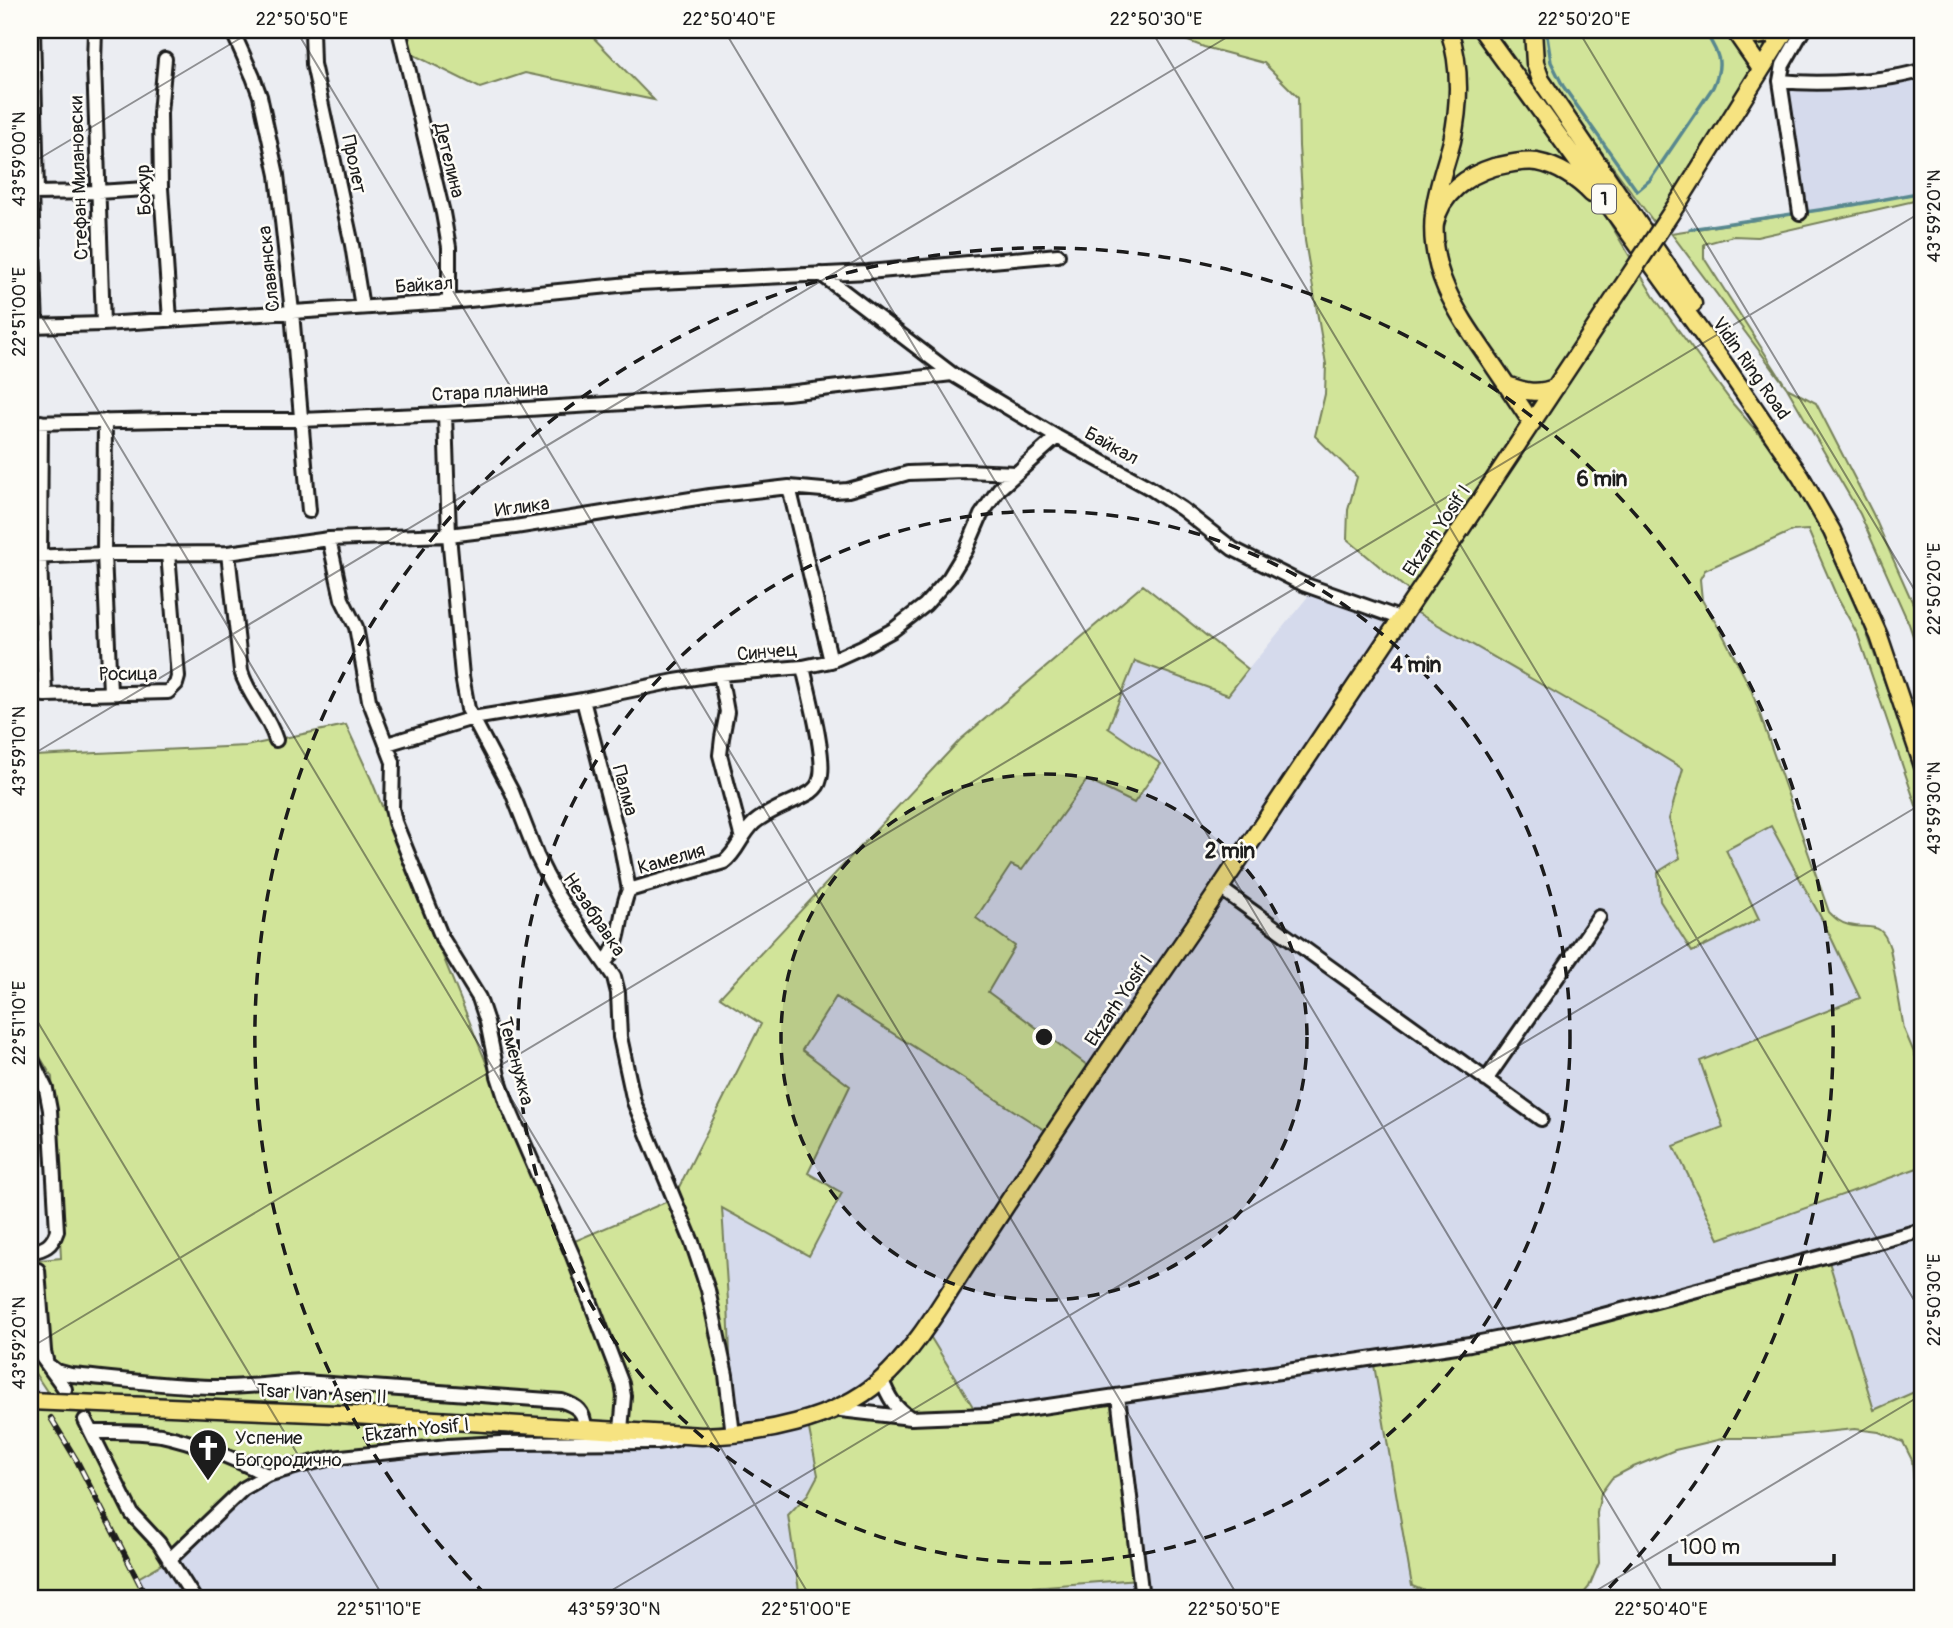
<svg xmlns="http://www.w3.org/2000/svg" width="1953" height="1628" font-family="Pangolin,sans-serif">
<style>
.built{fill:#d5daec}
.green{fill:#d1e499;stroke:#76805a;stroke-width:2}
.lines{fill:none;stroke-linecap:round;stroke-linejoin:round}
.stream{stroke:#58888f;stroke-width:3.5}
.minor-casing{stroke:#1c1c1c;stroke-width:18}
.major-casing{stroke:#1c1c1c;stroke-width:21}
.minor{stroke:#fdfcf7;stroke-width:12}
.major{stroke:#f6e381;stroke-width:16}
.rail-casing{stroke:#1c1c1c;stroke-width:6}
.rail{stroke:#fdfcf7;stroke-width:3.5;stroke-dasharray:10;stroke-linecap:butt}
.major-bridge-casing{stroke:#1c1c1c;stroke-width:21;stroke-linecap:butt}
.major-bridge{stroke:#f6e381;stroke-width:16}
.ticks{fill:none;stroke:#1c1c1c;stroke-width:2;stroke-opacity:0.45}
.ring{fill:none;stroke:#1c1c1c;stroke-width:3.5;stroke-dasharray:12 9}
.labels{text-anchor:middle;stroke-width:5;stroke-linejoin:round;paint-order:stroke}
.shield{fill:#fdfcf7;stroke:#605f5e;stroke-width:2}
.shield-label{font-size:18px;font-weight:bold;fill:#1c1c1c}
.street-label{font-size:19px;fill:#1c1c1c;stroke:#fdfcf7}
.poi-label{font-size:19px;fill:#1c1c1c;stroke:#fdfcf7;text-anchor:start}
.centre{fill:#1c1c1c;stroke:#fdfcf7;stroke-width:3.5}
.ring-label{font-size:21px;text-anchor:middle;font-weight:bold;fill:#1c1c1c;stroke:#fdfcf7;stroke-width:5;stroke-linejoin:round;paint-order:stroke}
.neatline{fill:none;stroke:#1c1c1c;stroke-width:2.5}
.ticks-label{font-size:18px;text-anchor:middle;fill:#1c1c1c}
</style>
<rect width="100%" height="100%" fill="#ebedf2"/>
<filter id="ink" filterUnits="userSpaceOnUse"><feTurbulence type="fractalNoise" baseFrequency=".0143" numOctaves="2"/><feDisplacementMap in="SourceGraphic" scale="14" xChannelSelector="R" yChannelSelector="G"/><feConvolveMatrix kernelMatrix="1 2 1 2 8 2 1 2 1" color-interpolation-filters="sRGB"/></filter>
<g filter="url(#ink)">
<path class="built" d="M1917 73 1923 90V192L1800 213 1780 81Z
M1315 588 1401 619 1409 608 1601 719 1684 769 1669 819 1680 858 1726 850 1771 826 1825 925 1860 999 1700 1061 1723 1127 1674 1146 1826 1202 1923 1166V1388L1874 1411 1827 1255 1412 1586 1442 1598H881L1139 1579 978 1415 894 1367 807 1419 818 1475 808 1494 788 1516 800 1598H143L146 1596 137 1578 169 1560 243 1489 728 1301 722 1207 809 1256 842 1193 808 1173 850 1086 802 1050 837 997 1052 1135 1095 1071 988 992 976 918 1011 865 1023 870 1087 780 1160 764 1108 728 1135 661 1228 694Z"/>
<path class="green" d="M399 30H586L654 100 525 73 480 88 404 50Z
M1159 30H1786L1656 225 1572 112 1552 126 1654 297 1733 404 1778 456 1818 523 1864 626 1894 708 1923 794V826L1858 635 1837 597 1808 530 1792 531 1705 570 1700 579 1702 600 1723 635 1751 689 1829 912C1835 918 1840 923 1849 925 1872 930 1881 920 1890 948L1904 1029 1923 1074V1166L1719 1239 1674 1146 1723 1127 1700 1061 1860 998 1825 925 1771 826 1726 850 1759 919 1692 952 1660 901 1658 872 1680 858 1669 819 1683 769 1601 719 1409 608 1416 597 1347 539 1348 510 1357 477 1315 436 1325 394 1326 364 1305 241 1299 146 1298 97 1264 63 1204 47Z
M1923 192V199L1757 237 1733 236 1704 244V258L1787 388 1816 403 1873 514 1923 626V666L1909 624 1860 514 1787 388 1671 233 1853 205Z
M1143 585 1248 669 1228 695 1135 661 1108 728 1161 764 1134 803 1087 780 1022 870 1011 865 976 918 1015 946 988 992 1095 1071 1052 1135 836 997 802 1050 850 1086 808 1173 842 1193 809 1256 722 1208 728 1301 733 1435 354 1456 267 1475 169 1560 138 1578 146 1596 143 1598H30V1396L54 1402 30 1366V1261L61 1258 52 1077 30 1040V759L34 756 246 746 346 725 371 779 561 1247 673 1199 761 1024 720 997 960 740Z
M1827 1255 1874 1410 1923 1388V1554L1918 1532 1912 1460 1903 1442 1879 1432 1855 1429 1762 1438H1726L1675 1450 1631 1468 1612 1478 1601 1493 1597 1513 1599 1563 1589 1587 1580 1598H1442L1412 1586 1373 1359 1470 1344Z
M925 1328 978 1415 1118 1396 1139 1579 881 1598H800L788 1515 808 1494 818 1475 807 1419 832 1409 910 1418 882 1380Z"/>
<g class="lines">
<path class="stream" d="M1546 30 1551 62 1563 86 1637 191 1650 180 1713 87C1725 61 1718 53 1704 30
M1690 229 1853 205 1923 192"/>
<defs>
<path id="minor" d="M33 30 37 193
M95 30 94 63 103 324
M232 30 253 77 260 96 277 175 292 312 309 511
M312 30 313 64 352 245 362 307
M399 30 443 213 449 247V302
M165 59 160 113 161 188 170 320
M1780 81C1819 85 1886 82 1923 70
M31 193 36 326
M32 193 98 192 161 188
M1800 213 1780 81 1783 65 1803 30
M821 274 952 374 1057 437 1150 488 1182 509 1233 549 1303 584 1402 619
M30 326 103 324 449 302 639 283 868 272 1058 255
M445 414 449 535 462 676 468 709 512 792 537 856 546 874 558 896 614 977 618 993 620 1037 634 1102 692 1242 708 1290 726 1375 733 1435
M105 421 104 554 110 692
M41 422 40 557 45 695
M30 423 168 420H301L445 414 787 393 952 374
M789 487 831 661
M329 539 342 599 356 627 369 700 393 762 392 808 395 822 442 938 479 998 487 1022 498 1076 507 1104 573 1256 622 1384 624 1396 621 1430
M228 553 241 671C248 696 268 714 276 740
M30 557 104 554 228 553 329 539 449 535 515 527 710 496 789 487 834 491 848 490 908 473 964 471 1016 473
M720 674 727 712 722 738 720 755 742 839
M30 693 45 695 168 692 176 684 178 677 168 553
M583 700 621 847 629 890
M387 744 473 718 583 700 675 681 720 674 803 667 831 661 862 647 893 630 925 605 949 578 966 550 981 515 999 489 1057 437
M1220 888 1541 1119
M605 962C623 943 618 913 629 890L724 862C738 851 741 835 754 823 770 809 793 803 811 792 815 789 819 784 820 779 827 760 808 690 803 667
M30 1056 46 1089 50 1110 57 1231C52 1246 45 1249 30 1252
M1486 1080 1599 917
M38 1270 44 1351 47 1364 56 1371 71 1375C118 1379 165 1386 212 1387 243 1388 274 1383 304 1382L562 1401C577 1406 584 1411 585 1428
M30 1341 65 1389
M882 1380C888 1396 894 1407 908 1416
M1118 1396 1142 1598
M832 1409 911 1418 987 1415 1470 1344 1558 1327 1923 1230
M85 1420 132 1514 159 1543 194 1598
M91 1432C114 1432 138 1431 161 1435 199 1443 233 1458 267 1475
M169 1560 243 1489 267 1475 298 1466 332 1458 448 1446 500 1443 657 1442 676 1439"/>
<path id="major" d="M1449 30C1461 66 1460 104 1452 141 1446 165 1436 189 1434 214 1428 271 1456 311 1487 356 1502 378 1517 400 1532 423
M1482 30 1727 368 1801 477 1832 531 1879 636 1923 766
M1533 30 1535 63 1541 80 1693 304
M1734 30 1761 69
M1736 33C1755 38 1763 36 1781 30
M1681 198 1786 30
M1435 240C1435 235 1434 229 1435 224 1440 194 1468 175 1494 167 1507 164 1524 160 1537 162 1558 166 1578 179 1592 194
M1507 385C1525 392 1538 395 1556 387
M337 1414 702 1436C761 1434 834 1421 880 1381 913 1353 942 1303 966 1266 1009 1201 1052 1135 1096 1070 1138 1007 1182 945 1224 882 1357 685 1489 488 1620 290"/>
</defs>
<use href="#minor" class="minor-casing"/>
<use href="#major" class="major-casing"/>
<use href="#minor" class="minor"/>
<use href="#major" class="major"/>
<defs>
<path id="rail" d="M30 1382 33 1388
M51 1418 77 1461 147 1598"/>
</defs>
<use href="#rail" class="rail-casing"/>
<use href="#rail" class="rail"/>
<defs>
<path id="major-bridge" d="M1620 290 1681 198
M30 1401 337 1414"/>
</defs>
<use href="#major-bridge" class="major-bridge-casing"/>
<use href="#major-bridge" class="major-bridge"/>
</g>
</g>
<path class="ticks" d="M296 30 1239 1598M724 30 1666 1598M1151 30 1923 1315M1578 30 1923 604M30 164 254 30M30 297 811 1598M30 756 1239 30M30 1009 384 1598M30 1348 1923 211M599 1598 1923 803M1584 1598 1923 1394"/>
<circle cx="1044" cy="1037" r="263" fill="#1c1c1c" fill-opacity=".12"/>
<g class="ring">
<circle cx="1044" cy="1037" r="263"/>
<circle cx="1044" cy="1037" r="526"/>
<path d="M486 1595A789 789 0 1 1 1602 1595"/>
</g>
<defs>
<symbol id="church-pin" viewBox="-11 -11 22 30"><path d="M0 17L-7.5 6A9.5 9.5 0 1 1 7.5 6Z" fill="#1c1c1c" stroke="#fdfcf7"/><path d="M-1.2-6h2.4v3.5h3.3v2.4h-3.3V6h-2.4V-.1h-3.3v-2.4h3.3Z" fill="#fff"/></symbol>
</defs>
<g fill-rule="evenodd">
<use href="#church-pin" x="186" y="1426" width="44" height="60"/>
</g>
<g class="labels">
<rect class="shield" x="1592" y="184.5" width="24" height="29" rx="5"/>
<g class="shield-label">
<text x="1604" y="205">1</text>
</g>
<g class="street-label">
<text transform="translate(450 160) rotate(76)" y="7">Детелина</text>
<text transform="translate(355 164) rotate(78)" y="7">Пролет</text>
<text transform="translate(78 178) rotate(-92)" y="7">Стефан Милановски</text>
<text transform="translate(143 190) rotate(-92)" y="7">Божур</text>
<text transform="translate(268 269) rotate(-96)" y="7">Славянска</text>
<text transform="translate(424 284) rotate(-4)" y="7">Байкал</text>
<text transform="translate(1752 368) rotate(55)" y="7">Vidin Ring Road</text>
<text transform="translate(490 391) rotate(-3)" y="7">Стара планина</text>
<text transform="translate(1112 445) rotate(29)" y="7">Байкал</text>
<text transform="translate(522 506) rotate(-8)" y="7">Иглика</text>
<text transform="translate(1436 530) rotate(-56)" y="7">Ekzarh Yosif I</text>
<text transform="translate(767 651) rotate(-5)" y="7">Синчец</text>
<text transform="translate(128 673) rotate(-1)" y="7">Росица</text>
<text transform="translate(626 790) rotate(75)" y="7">Палма</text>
<text transform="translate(671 858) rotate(-16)" y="7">Камелия</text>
<text transform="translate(595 914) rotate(56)" y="7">Незабравка</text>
<text transform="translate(1118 1000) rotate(-56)" y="7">Ekzarh Yosif I</text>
<text transform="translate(517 1061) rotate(75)" y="7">Теменужка</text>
<text transform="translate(322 1393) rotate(3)" y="7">Tsar Ivan Asen II</text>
<text transform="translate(417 1429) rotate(-6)" y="7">Ekzarh Yosif I</text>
</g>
<g class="poi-label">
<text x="235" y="1444">Успение<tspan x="235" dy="22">Богородично</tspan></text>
</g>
</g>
<circle cx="1044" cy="1037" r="10" class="centre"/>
<g class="ring-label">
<text x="1602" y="486">6 min</text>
<text x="1416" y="672">4 min</text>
<text x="1230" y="858">2 min</text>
</g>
<rect width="1953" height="1628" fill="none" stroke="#fdfcf7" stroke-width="77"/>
<path d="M1670 1554v10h164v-10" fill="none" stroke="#1c1c1c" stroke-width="3.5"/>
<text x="1680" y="1554" font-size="21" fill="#1c1c1c" stroke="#fdfcf7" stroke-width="5" paint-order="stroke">100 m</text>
<rect x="38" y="38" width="1876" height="1552" class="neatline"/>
<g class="ticks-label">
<text x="302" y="25">22°50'50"E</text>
<text x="729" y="25">22°50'40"E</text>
<text x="1156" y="25">22°50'30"E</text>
<text x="1584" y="25">22°50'20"E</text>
<text transform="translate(19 159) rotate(-90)" y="6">43°59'00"N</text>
<text transform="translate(1934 216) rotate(-90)" y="6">43°59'20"N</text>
<text transform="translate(19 312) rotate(-90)" y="6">22°51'00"E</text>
<text transform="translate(1934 589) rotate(-90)" y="6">22°50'20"E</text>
<text transform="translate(19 751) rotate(-90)" y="6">43°59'10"N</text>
<text transform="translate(1934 808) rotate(-90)" y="6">43°59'30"N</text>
<text transform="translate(19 1023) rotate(-90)" y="6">22°51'10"E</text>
<text transform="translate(1934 1300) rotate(-90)" y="6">22°50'30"E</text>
<text transform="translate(19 1343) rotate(-90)" y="6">43°59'20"N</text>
<text x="379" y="1615">22°51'10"E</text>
<text x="614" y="1615">43°59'30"N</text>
<text x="806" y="1615">22°51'00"E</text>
<text x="1234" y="1615">22°50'50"E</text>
<text x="1661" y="1615">22°50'40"E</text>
</g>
</svg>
